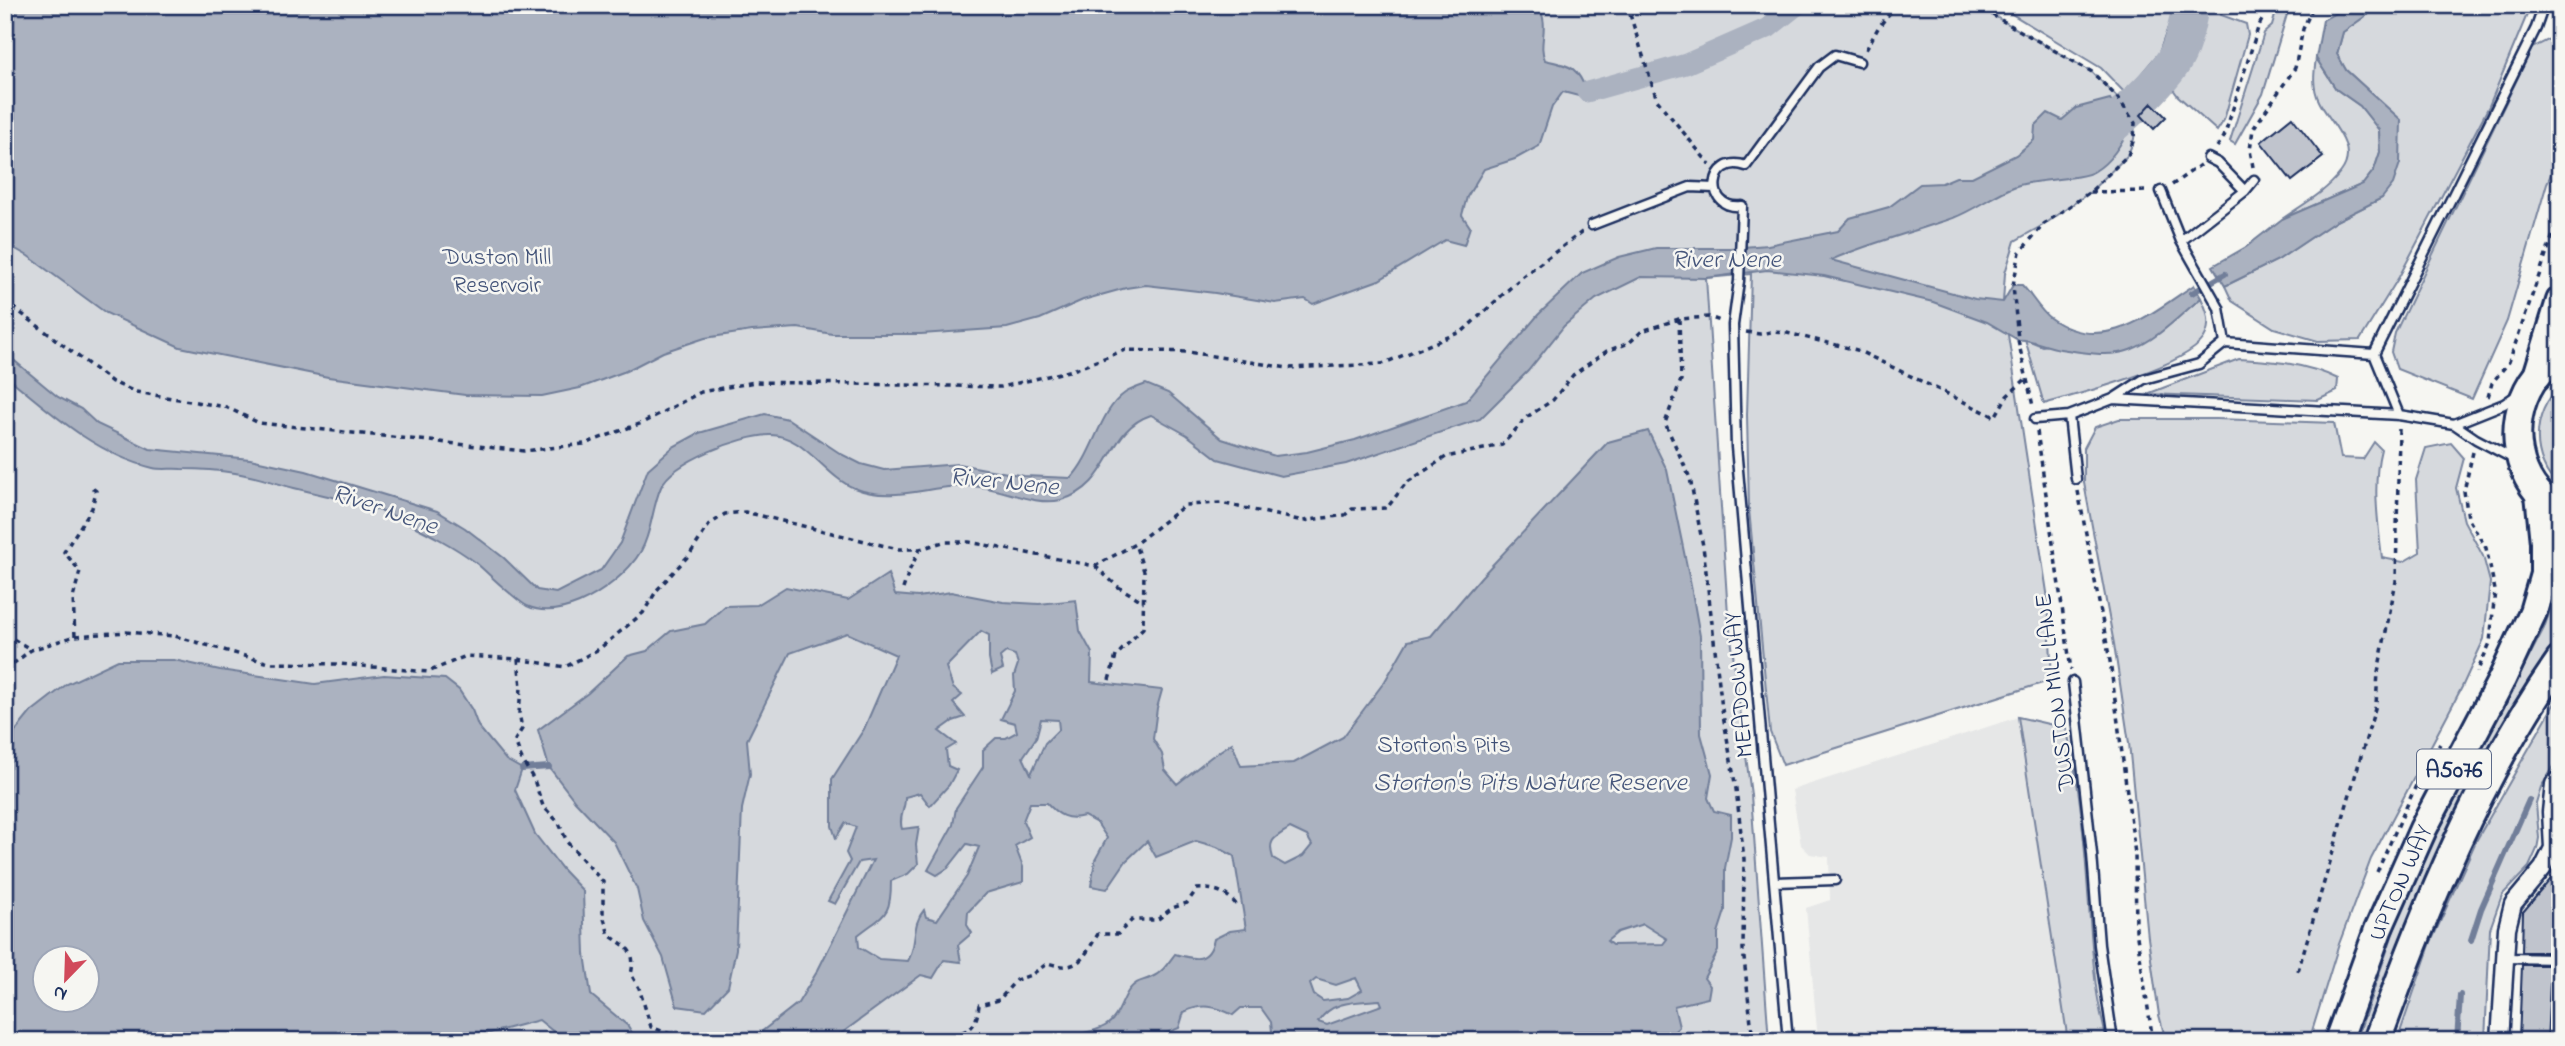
<svg xmlns="http://www.w3.org/2000/svg" width="2565" height="1046" font-family="'Indie Flower',sans-serif">
<style>
.built{fill:#e6e7e7}
.green{fill:#d6d9dd;stroke:#78849e;stroke-width:2;fill-rule:evenodd}
.water{fill:#abb2c0;stroke:#717e99;stroke-width:2;fill-rule:evenodd}
.lines{fill:none;stroke-linecap:round;stroke-linejoin:round}
.stream{stroke:#717e99;stroke-width:6}
.canal{stroke:#abb2c0;stroke-width:21}
.river{stroke:#abb2c0;stroke-width:37}
.building{fill:#c0c4cd;stroke:#1b2f5e;stroke-width:2}
.service-casing{stroke:#1b2f5e;stroke-width:13}
.minor-casing{stroke:#1b2f5e;stroke-width:21}
.trunk-casing{stroke:#1b2f5e;stroke-width:32}
.path{stroke:#1b2f5e;stroke-width:3.5;stroke-dasharray:5 5;stroke-linecap:butt}
.service{stroke:#f6f6f2;stroke-width:8}
.minor{stroke:#f6f6f2;stroke-width:16}
.trunk{stroke:#f6f6f2;stroke-width:26}
.labels{text-anchor:middle;stroke-width:5;stroke-linejoin:round;paint-order:stroke}
.shield{fill:#f6f6f2;stroke:#5d6b8a;stroke-width:2}
.shield-label{font-size:23px;font-weight:bold;fill:#1b2f5e}
.park-label{font-size:24px;fill:#405177;stroke:#f6f6f2}
.street-label{font-size:24px;fill:#1b2f5e;stroke:#f6f6f2}
.water-label{font-size:26px;font-style:italic;fill:#46567b;stroke:#f6f6f2}
</style>
<rect width="100%" height="100%" fill="#f6f6f2"/>
<filter id="ink" filterUnits="userSpaceOnUse"><feTurbulence type="fractalNoise" baseFrequency=".0143" numOctaves="2"/><feDisplacementMap in="SourceGraphic" scale="14" xChannelSelector="R" yChannelSelector="G"/><feConvolveMatrix kernelMatrix="1 2 1 2 8 2 1 2 1" color-interpolation-filters="sRGB"/></filter>
<g filter="url(#ink)">
<path class="built" d="M2018 717 2068 1041H1818L1806 908 1830 900 1829 857 1810 854 1801 845 1792 790Z"/>
<path class="green" d="M5 5H1975L2092 72 2117 97 2135 123 2134 139 2128 155 2090 192 2045 224 2015 241 2005 273 2003 302 2048 599 2052 680 1783 765 1770 732 1749 509 1747 415 1751 274 1706 278 1728 614 1751 795 1769 1041H5ZM46 958H88V1000H46Z
M1997 5H2176L2159 53 2125 93 2101 68Z
M2197 5H2224L2221 15 2246 24 2248 35 2224 120 2217 131 2178 96 2170 85 2187 52Z
M2278 5H2304L2300 10 2289 8 2263 94 2235 144 2230 141 2264 33 2272 26Z
M2381 5H2531L2489 106 2399 277 2360 340 2318 341 2274 328 2232 301 2225 286 2278 260 2336 221 2382 198 2400 120 2346 70 2337 54 2343 32Z
M2560 34V155L2547 183 2507 321 2472 399 2397 369 2391 352 2395 333 2532 48Z
M2316 58 2336 89 2360 106 2379 130 2380 152 2374 170 2363 184 2282 219C2302 205 2326 192 2341 172 2360 147 2329 122 2319 101 2312 87 2314 73 2316 58Z
M2201 298C2207 310 2211 321 2206 334 2195 365 2077 394 2044 404L2025 339 2042 346 2159 333Z
M2239 359C2273 361 2306 363 2338 379L2337 391 2318 400 2147 394Z
M2560 387V487C2530 463 2531 411 2560 387Z
M2119 419H2216L2334 423 2341 458 2363 459 2374 442 2381 449C2372 484 2378 523 2382 558L2403 562 2420 552 2416 480 2426 448 2451 443 2464 458 2456 488 2464 521 2483 556 2490 582 2484 639 2462 687 2371 859 2339 944 2309 1041H2166L2159 1015 2148 938 2129 743 2114 644 2084 483V448L2095 427Z
M2560 582V641L2552 653 2368 1041H2356L2397 922 2416 875 2544 628Z
M2560 694V757L2541 787 2536 804 2539 838 2537 849 2529 867 2502 895 2490 929 2485 1041H2397L2431 942 2476 841Z
M2018 717 2066 728C2087 809 2086 895 2095 978 2097 999 2102 1020 2107 1041H2068Z
M2551 967H2560V1022L2548 1021Z"/>
<path class="water" d="M5 5H1538C1551 28 1537 42 1545 60 1571 66 1577 66 1587 92L1582 97 1563 92 1552 107 1539 146 1515 159 1484 169 1467 197 1462 215 1470 227 1464 245 1445 240 1379 280 1313 304 1305 299 1275 303 1215 293 1146 285 1126 288 1083 300 1040 319 1007 328 921 334H832L798 328 752 331 705 338 663 352 626 371 580 388 542 396 465 395 328 377 180 347 106 313 28 256 5 243Z
M2176 5H2197L2187 52 2176 76 2141 115 2125 93 2159 53Z
M2350 5H2381L2343 32 2337 54 2346 70 2401 120 2400 163 2393 184 2382 198 2336 221 2278 260 2225 286 2213 266 2246 247 2282 219 2363 184 2374 170 2380 152 2379 130 2360 106 2336 89 2316 58 2323 20Z
M2110 99 2128 129C2122 144 2110 162 2095 171 2081 180 2035 179 2016 186 1994 194 1975 210 1953 218 1913 232 1870 243 1831 260L1975 299 2003 302 2013 285H2022C2031 294 2040 311 2050 318 2103 356 2150 314 2194 285L2201 298C2179 316 2157 340 2130 350 2109 358 2081 352 2060 349 2047 347 2029 338 2018 340L1987 322 1933 302 1824 276 1767 270 1706 278 1641 277 1596 299 1564 326 1528 371 1480 419 1346 464 1281 476 1218 459 1187 435 1151 415C1105 430 1113 486 1061 500 1035 506 1006 490 981 487 937 481 896 505 854 488 824 476 804 434 769 435 741 436 673 461 661 487 652 507 652 532 641 551 628 573 602 593 579 603 562 610 544 614 527 606 514 599 488 573 475 562 454 546 428 533 404 521 371 504 330 497 294 488 275 483 255 476 235 473 217 470 198 469 181 469 172 468 162 470 153 468 95 454 50 412 5 375V353L58 397 81 409 97 424 150 449 250 459 306 471 437 511 465 528 504 558 537 590 556 593 601 570 620 543 648 469 673 447 699 433 765 414 788 419 841 454 861 464 884 470 958 464 1024 476 1071 478C1094 454 1099 411 1125 393 1131 389 1139 387 1146 384L1168 393 1222 439 1275 456 1307 452 1355 440 1466 401 1538 315 1582 273 1619 257 1656 248H1730L1768 245 1838 231 1850 218 1889 207 1920 184 1942 183 1956 177H1972L2016 155 2034 140 2035 126 2048 113 2062 120 2076 108Z
M1648 431 1667 470 1691 586 1700 636 1701 734 1712 774 1708 798 1714 811 1731 815V837L1725 868V911L1718 933V951L1704 978 1710 986 1708 998 1674 1006 1679 1027 1669 1037 1638 1035V1041H1273L1271 1022 1261 1008H1241L1233 1015C1215 1006 1203 1003 1184 1012L1179 1028 1164 1034 1145 1035 1131 1041H1064C1077 1032 1093 1033 1105 1026 1119 1018 1121 1001 1129 990 1138 979 1142 982 1152 977 1162 973 1169 962 1175 954 1195 960 1209 963 1214 939L1230 931 1246 929 1234 856 1217 847 1196 841 1156 857 1147 841 1126 861 1107 889 1091 886 1095 860 1107 838 1097 823 1084 816C1067 821 1058 815 1047 803H1030L1023 821 1030 837 1015 846 1023 867V882L986 893 968 912 967 925 972 933 958 945 961 962 944 960 933 978 921 975 831 1041H753L752 1039 798 1003 818 970 873 860 859 862 835 904 828 901 850 861 846 853 856 827 845 823 836 838 832 826V779L864 729 896 655 847 633 790 653 747 740 750 774 742 809 736 949 728 987 706 1010 677 1006 663 957 644 921 637 889 614 842 575 801 549 767 538 730 588 693 628 656 647 651 671 631 705 624 725 606 757 605 786 587 848 600 888 574 895 595 918 597 951 592 1003 602 1039 604 1076 600 1080 631 1092 653 1091 682 1162 690 1157 708 1153 739 1162 754 1165 770 1177 784 1211 757 1232 743 1241 766 1294 763 1343 737 1385 681 1408 641 1431 636 1481 577 1608 442ZM981 631 989 635V659L992 674 1003 669 1000 657 1006 652 1015 655 1018 664 1014 676 1015 691 1001 719 1015 723 1017 732 1006 738H996L983 750V767L956 808 953 825 928 870 937 875 948 868 967 844 979 847 967 876 937 920 926 917 924 910C911 925 918 943 908 961L879 959 859 947 858 935C884 914 891 918 891 881L908 874 918 864 916 845 919 827 902 829C898 816 906 809 905 797L920 793 930 806 949 785 957 770 948 766 946 750 956 744 939 731 953 721 965 717 953 703 962 695 953 688 946 667ZM1041 719 1058 720 1059 729 1045 743 1031 774 1023 757 1036 738ZM1290 828 1307 836 1312 845 1303 856 1285 865 1273 858C1267 839 1275 838 1290 828ZM1643 924 1667 939 1663 944 1612 945 1607 941 1618 932ZM1356 978 1362 990 1348 998 1323 1001 1314 995 1310 984 1316 979 1336 985ZM1380 1000 1382 1005 1327 1025 1318 1022C1332 1000 1356 1002 1380 1000Z
M118 660H174L220 670 315 684 384 675 445 679 459 690 472 710 478 726 506 760 522 769 515 790 535 834 563 870 583 891 585 954 591 995 628 1026 637 1041H565L539 1020 490 1033 452 1034 406 1041H5V744L31 712 67 684ZM46 958H88V1000H46Z"/>
<g class="lines">
<path class="stream" d="M2192 293 2225 274
M522 769 549 767
M2471 940 2481 909 2529 800
M2457 1041 2460 995"/>
<path class="canal" d="M1587 92 1686 64 1768 28 1797 5"/>
<path class="river" d="M2082 146C2105 135 2164 80 2176 57 2184 42 2187 22 2191 5"/>
</g>
<path class="building" d="M2152 103 2166 117 2154 129 2141 115Z
M2292 117 2323 157 2292 181 2261 142Z
M2560 868V908L2552 918 2551 952H2522L2523 912Z
M2522 965H2551L2547 1041H2519Z"/>
<g class="lines">
<defs>
<path id="service" d="M2208 158 2218 163 2245 191
M2161 191 2181 241
M1592 225 1690 187 1715 188
M2225 343 2219 308 2181 241 2245 191 2254 180
M2113 399 2144 379 2199 364 2225 343 2374 354
M2399 415 2374 354 2536 28 2544 5
M2035 419 2069 416
M2454 424 2504 404 2517 395
M2076 479 2069 416 2113 399 2399 415 2454 424 2476 439 2516 460
M2073 682 2092 854 2099 945 2113 1041
M1775 882 1835 880
M2505 958 2560 959
M1788 1041 1736 447 1733 325 1739 281 1742 206C1703 211 1709 153 1746 166L1819 67 1835 55 1859 62"/>
<path id="minor" d="M2500 1041 2507 928 2513 904 2543 868 2553 848 2551 812 2554 784 2560 779"/>
<g id="trunk">
<path d="M2560 356C2550 364 2539 371 2532 382 2506 423 2514 486 2560 510"/>
<path d="M2537 376 2560 301"/>
<path id="s1" d="M2338 1041 2378 930 2423 829 2502 679 2533 612 2544 574V542L2539 494"/>
<path d="M2377 1041C2425 908 2479 776 2560 660"/>
</g>
</defs>
<use href="#service" class="service-casing"/>
<use href="#minor" class="minor-casing"/>
<use href="#trunk" class="trunk-casing"/>
<path class="path" d="M1627 5 1657 100 1710 165
M1975 5 2092 72 2117 97 2135 123 2134 139 2128 155 2090 192 2044 224 2020 252 2013 285 2018 340 2033 406
M1866 50 1878 28 1896 5
M2217 147 2224 137 2258 28 2269 5
M2253 167 2250 150 2253 129 2295 68 2303 29 2311 11 2317 5
M2172 185 2200 165
M2090 192 2148 191
M5 301 112 382 136 392 226 407 259 423 524 451 584 444 642 423 701 392 755 382 1001 387 1073 370 1125 350 1188 352 1288 368 1382 364 1463 331 1523 276 1582 232
M1679 319 1681 380 1665 423 1690 478 1703 546 1722 709 1736 789 1744 859 1743 949 1753 1041
M1746 332 1760 334 1771 332 1787 333 1857 350 1995 417 2007 396 2028 377
M2488 397 2492 383 2509 362 2560 215
M2037 431 2071 670
M2473 452 2464 491 2468 518 2486 548 2495 590 2490 643 2477 672
M2078 491 2110 661 2135 854 2136 930 2153 1041
M1095 566 1117 586 1144 602
M903 589 909 571 920 549
M5 634 30 649
M75 636 73 598 80 571 64 552 92 508 96 491 92 488
M518 659 521 687 519 713 522 729 515 740 521 758 534 780 543 806 559 823 567 842 603 882V915L609 935C626 947 637 950 631 974L639 988 651 1027 684 1039V1041
M5 670 31 650 75 636 126 632 175 636 269 663 340 664 428 672 466 656 518 659 565 667 599 649 643 613 657 590 690 554 709 525 725 514 745 512 898 549H920L943 542H969L1095 566 1135 544 1185 505 1221 503 1303 521 1345 515 1352 509 1387 508 1406 483 1446 457 1502 445 1527 417 1553 400 1573 375 1607 351 1629 343 1642 331 1679 319 1709 317 1720 321
M1109 680 1116 656 1143 628 1144 571 1135 544
M2377 872 2418 781 2440 744
M2298 971 2376 705 2378 672 2396 581 2399 429
M944 1041C965 1027 975 1037 979 1005L999 1000 1016 980 1031 975 1048 963C1079 973 1083 958 1098 934H1118L1132 920H1157L1172 908 1187 903 1197 889C1216 888 1227 892 1238 907
M2553 1041V1026H2560"/>
<use href="#service" class="service"/>
<use href="#minor" class="minor"/>
<use href="#trunk" class="trunk"/>
</g>
</g>
<g class="labels">
<rect class="shield" x="2417" y="749.5" width="74" height="39" rx="5"/>
<g class="shield-label">
<text x="2454" y="777">A5076</text>
</g>
<g class="park-label">
<text x="497" y="264">Duston Mill<tspan x="497" dy="28">Reservoir</tspan></text>
<text x="1444" y="752">Storton's Pits</text>
</g>
<g class="street-label">
<text transform="translate(1738 685) rotate(-95)" y="8">MEADOW WAY</text>
<text transform="translate(2054 692) rotate(-97)" y="8">DUSTON MILL LANE</text>
<text dy="8" stroke="none"><textPath href="#s1" startOffset="170">UPTON WAY</textPath></text>
</g>
<g class="water-label">
<text x="1726" y="267">River Nene</text>
<text transform="translate(1004 480) rotate(6)" y="9">River Nene</text>
<text transform="translate(385 508) rotate(19)" y="9">River Nene</text>
<text x="1530" y="790">Storton's Pits Nature Reserve</text>
</g>
</g>
<rect width="2565" height="1046" fill="none" stroke="#f6f6f2" stroke-width="28"/>
<rect x="14" y="14" width="2537" height="1018" fill="none" stroke="#1b2f5e" stroke-width="2.5" filter="url(#ink)"/>
<g transform="translate(66 979) rotate(203)"><circle r="33" fill="#f6f6f2" stroke="#9ea6b7" stroke-width="2"/>
<path d="M0-5L12 26L0 18L-12 26Z" fill="#d1495b"/>
<text y="-10" font-size="19" font-weight="bold" text-anchor="middle" fill="#1b2f5e">N</text>
</g>
</svg>
